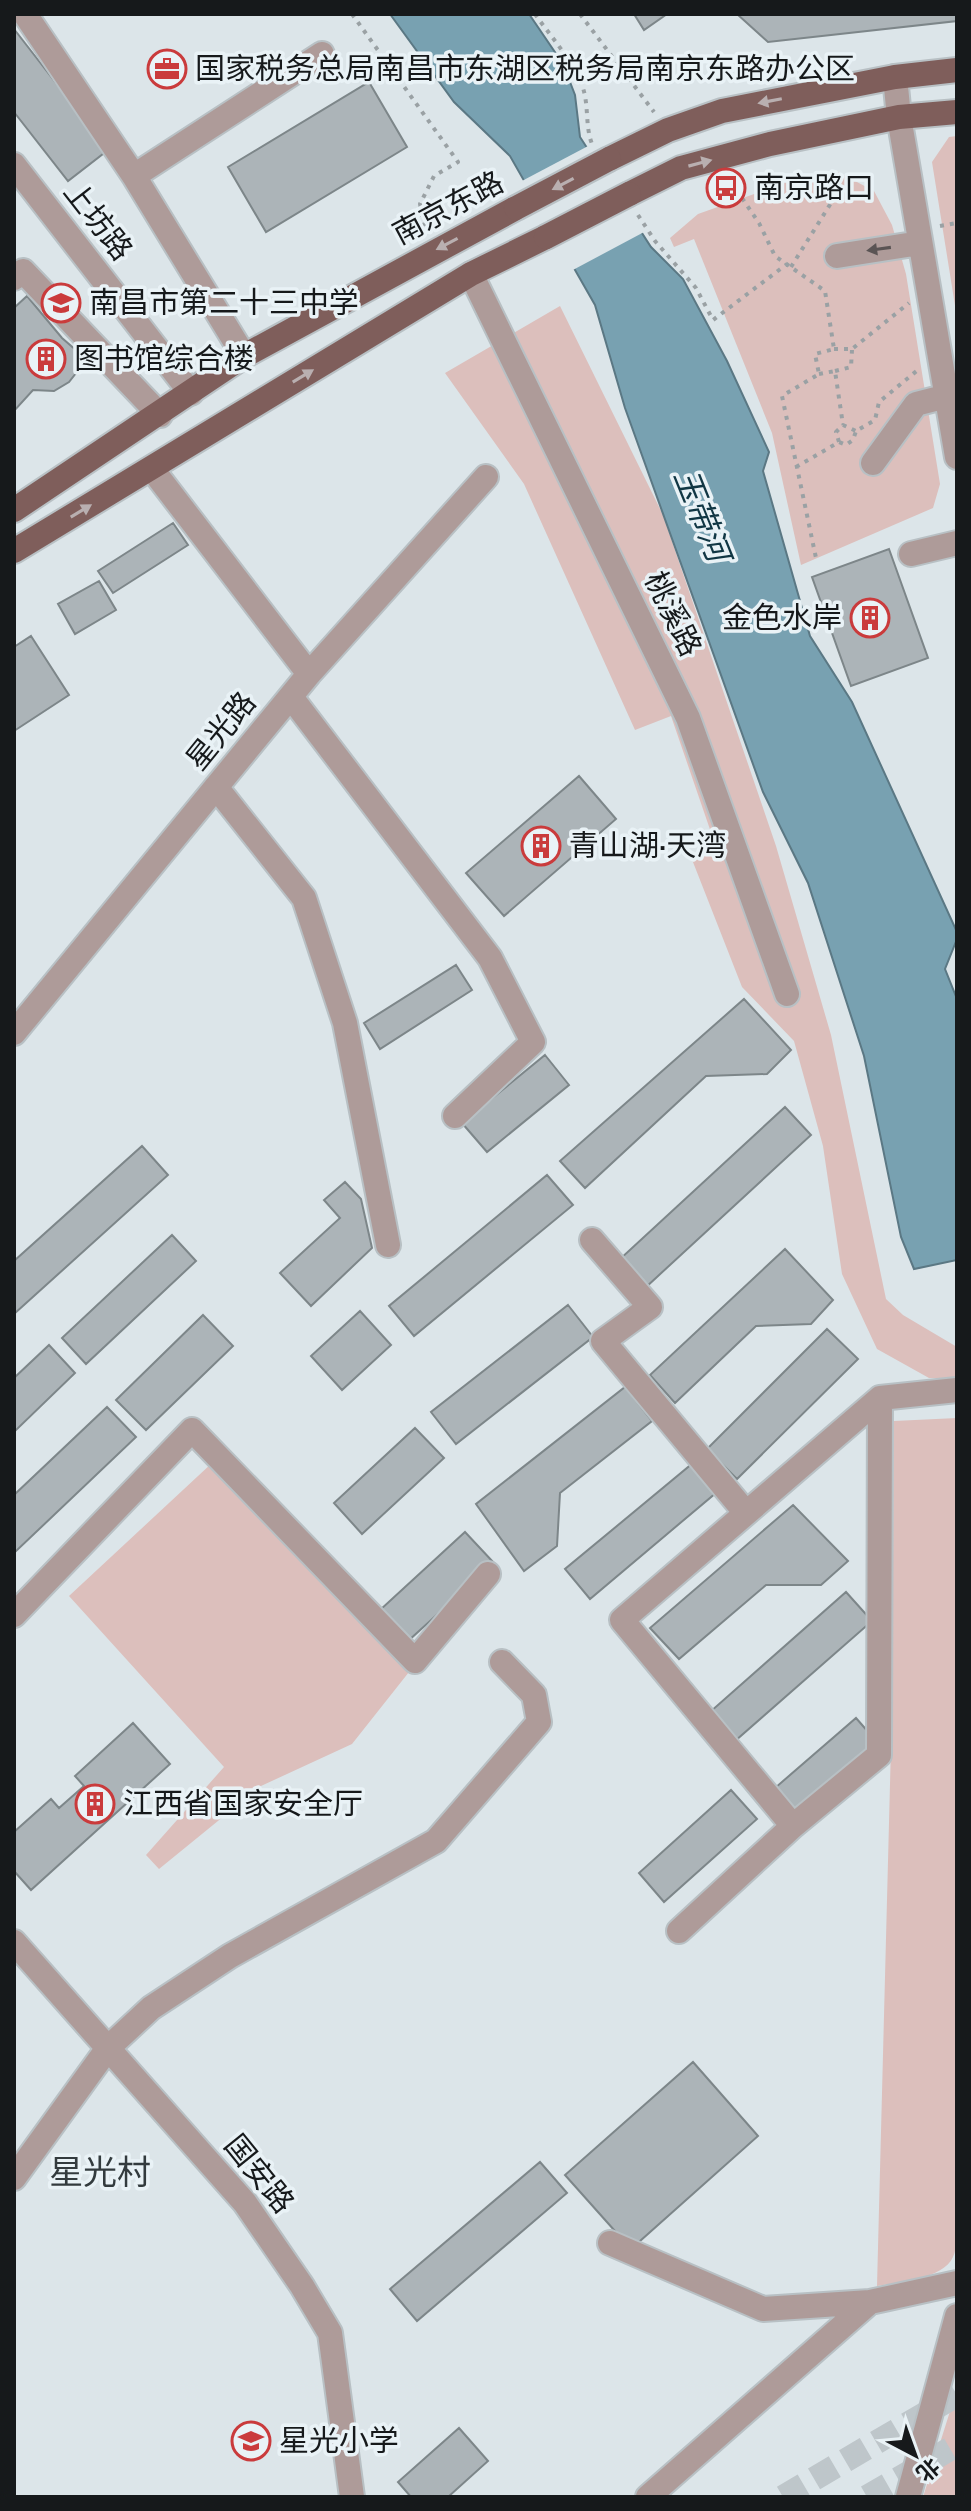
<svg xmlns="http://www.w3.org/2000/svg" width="971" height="2511" font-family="Cabin,'Noto Sans SC',sans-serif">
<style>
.green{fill:#dcbfbc}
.water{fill:#78a1b1;stroke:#5b7884;stroke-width:2}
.pier{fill:#dce5e9}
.building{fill:#acb4b8;stroke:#7d8689;stroke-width:2}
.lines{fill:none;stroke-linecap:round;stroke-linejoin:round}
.major-tunnel{stroke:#bec6ca;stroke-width:24;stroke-dasharray:24 12;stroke-linecap:butt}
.minor-casing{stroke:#b8c0c4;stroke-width:28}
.major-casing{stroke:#b8c0c4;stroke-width:28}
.path{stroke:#9aa1a4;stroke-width:4;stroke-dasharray:4 6;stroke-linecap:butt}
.minor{stroke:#ae9b99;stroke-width:24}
.major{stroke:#7f5e5b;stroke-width:24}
.major-bridge-casing{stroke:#b8c0c4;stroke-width:28;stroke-linecap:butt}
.major-bridge{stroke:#7f5e5b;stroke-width:24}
.oneway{fill:#b9afb0}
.oneway2{fill:#5a5454}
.labels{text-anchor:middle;stroke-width:7;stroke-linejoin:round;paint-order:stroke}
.poi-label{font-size:30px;fill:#16191b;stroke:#e9f2f6;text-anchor:start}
.street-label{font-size:30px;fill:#16191b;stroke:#e9f2f6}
.water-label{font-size:32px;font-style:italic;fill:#113744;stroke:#e9f2f6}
.quarter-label{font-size:34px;fill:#333b3e;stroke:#e9f2f6}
</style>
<rect width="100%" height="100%" fill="#dce5e9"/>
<path class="green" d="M957 136V318L932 162 949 137Z
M838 172 874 191 892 225 906 274 940 484 933 508 801 565 772 433 694 239 674 247 670 238 698 214 793 180Z
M560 306 663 515 776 846 831 1035 886 1299 903 1315 957 1347V1378H929L877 1349 842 1274 823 1146 794 1041 742 987 691 857 715 844 671 716 635 730 524 484 445 373Z
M957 1418V2219C956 2230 958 2247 953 2257 943 2279 899 2282 877 2286L892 1707 894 1421Z
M212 1463 409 1672 352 1744 261 1786 159 1869 146 1855 224 1767 69 1596Z
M957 2389V2497H923Z"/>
<path class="water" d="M390 14H529L563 64 575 95 580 137 651 247 683 279 727 361 769 452 763 471 810 636 852 702 957 932V939L945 969 957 999V1260L914 1269 901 1237 864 1056 808 883 763 792 625 408 595 305 510 156 454 102Z"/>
<path class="pier" d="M590 145 646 231 571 271 520 182Z"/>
<path class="building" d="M634 14H667L644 30Z
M737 14H957V21L768 42Z
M14 29 108 150 68 181 14 112Z
M369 82 407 147 266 232 228 167Z
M27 296 62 338 77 351 80 368 69 382 54 391 33 390 14 411V308Z
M173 523 188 545 113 593 98 571Z
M889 549 928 658 851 686 812 577Z
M99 581 116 610 75 634 58 604Z
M31 636 69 695 14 731V647Z
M579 776 616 819 504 916 466 873Z
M456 965 472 990 380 1049 364 1023Z
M744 999 791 1050 767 1074 706 1076 585 1188 560 1161Z
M545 1055 569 1085 487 1152 462 1123Z
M785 1107 811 1135 645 1288 619 1260Z
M142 1146 168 1175 14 1314V1261Z
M547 1175 573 1205 414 1336 389 1306Z
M345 1182 361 1199 372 1248 311 1306 280 1273 340 1218 324 1200Z
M172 1235 196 1261 86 1364 62 1338Z
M785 1249 833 1300 811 1324 756 1326 675 1403 650 1375Z
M568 1305 593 1337 456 1444 431 1412Z
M360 1311 391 1345 342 1390 311 1356Z
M203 1315 233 1346 146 1430 116 1400Z
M827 1329 858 1359 737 1479 707 1449Z
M49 1345 75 1373 14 1432V1378Z
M625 1387 652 1421 560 1493 557 1546 524 1571 476 1504Z
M107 1407 136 1437 14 1553V1495Z
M415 1428 444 1458 362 1534 334 1503Z
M693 1463 717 1492 590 1599 565 1569Z
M793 1505 848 1561 821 1585H766L679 1659 650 1628Z
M465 1532 494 1563 408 1641 380 1610Z
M846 1592 872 1621 735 1741 710 1712Z
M856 1718 877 1742 796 1811 775 1788Z
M133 1723 170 1764 31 1890 14 1871V1832L51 1799 59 1808 84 1786 75 1776Z
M731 1790 757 1819 664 1902 639 1873Z
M693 2062 758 2136 631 2249 565 2175Z
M540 2162 567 2193 417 2321 390 2289Z
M459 2428 488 2461 448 2497H411L398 2482Z"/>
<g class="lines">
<path class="major-tunnel" d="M783 2497 957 2395
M867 2497 957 2445"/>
<defs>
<path id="minor" d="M25 14 134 176
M895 77 899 117 957 457
M14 165 191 393
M837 256 920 243
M471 274 688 718 787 994
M14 278 23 271 160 415
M244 356 134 176 322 54
M873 463 916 404 947 396
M152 469 309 674
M911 554 957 543
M291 697 490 958 533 1042 455 1116
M216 787 304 898 345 1023 388 1245
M14 1033 309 674 486 477
M592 1240 650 1307 603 1341 746 1513
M14 1615 192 1430 415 1661 488 1574
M793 1826 879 1755 880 1398
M679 1931 793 1826 622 1620 880 1398 957 1390
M14 1942 245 2203 302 2286 330 2333 352 2497
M14 2178 108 2048 151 2008 230 1956 436 1841 539 1722 534 1695 502 1662
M610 2243 763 2309 870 2302
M648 2497 870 2302 957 2283
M908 2497 957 2316"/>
<path id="major" d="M609 159 668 130 722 111 895 77 957 70
M629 194 681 168 770 144 899 117 957 112
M14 510 244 356 516 208
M14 551 471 274 546 237"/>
</defs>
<use href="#minor" class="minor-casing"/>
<use href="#major" class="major-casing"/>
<path class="path" d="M352 14 458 162 434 176 420 204 425 231
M535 14C551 37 574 62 583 88 589 107 585 126 592 144
M580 14 654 112
M742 198 759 223 775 256 825 291 834 349 815 354 819 374 782 396 816 558
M638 215 655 241 696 288 713 320 787 264
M940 226 957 223
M791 267 836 195 838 172
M834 349H852L909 303
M835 371 851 367 852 350
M819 374 835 371 843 425
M839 442 836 432 843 425 856 431
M796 467 839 442 846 445 853 440 856 431 875 420 879 402 919 369"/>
<use href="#minor" class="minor"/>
<use href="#major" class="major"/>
<defs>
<path id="major-bridge" d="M516 208 609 159
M546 237 629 194"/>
</defs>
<use href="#major-bridge" class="major-bridge-casing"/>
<use href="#major-bridge" class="major-bridge"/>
</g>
<defs><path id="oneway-solid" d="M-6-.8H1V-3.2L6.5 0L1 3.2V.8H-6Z" transform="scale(2)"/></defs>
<g class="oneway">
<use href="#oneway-solid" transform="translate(770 101) rotate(169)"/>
<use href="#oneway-solid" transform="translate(700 163) rotate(-15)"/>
<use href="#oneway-solid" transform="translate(563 184) rotate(152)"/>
<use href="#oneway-solid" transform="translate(447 244) rotate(152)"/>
<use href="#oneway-solid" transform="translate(303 376) rotate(-31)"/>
<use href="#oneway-solid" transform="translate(81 511) rotate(-31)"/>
</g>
<use class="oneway2" href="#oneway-solid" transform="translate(879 249) rotate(172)"/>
<defs>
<symbol id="office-ring" viewBox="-11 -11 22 22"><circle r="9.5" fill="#e9f2f6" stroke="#ca3b3c" stroke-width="1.5"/><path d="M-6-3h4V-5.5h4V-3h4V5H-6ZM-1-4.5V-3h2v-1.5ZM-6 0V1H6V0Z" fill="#ca3b3c"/></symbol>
<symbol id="bus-ring" viewBox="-11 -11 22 22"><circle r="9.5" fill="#e9f2f6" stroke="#ca3b3c" stroke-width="1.5"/><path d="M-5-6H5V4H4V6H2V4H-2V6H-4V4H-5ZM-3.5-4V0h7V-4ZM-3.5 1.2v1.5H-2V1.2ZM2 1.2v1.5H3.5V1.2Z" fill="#ca3b3c"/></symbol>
<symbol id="school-ring" viewBox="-11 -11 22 22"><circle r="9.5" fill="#e9f2f6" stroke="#ca3b3c" stroke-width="1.5"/><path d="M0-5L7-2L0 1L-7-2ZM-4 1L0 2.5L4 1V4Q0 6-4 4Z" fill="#ca3b3c"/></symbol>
<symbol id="building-ring" viewBox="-11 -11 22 22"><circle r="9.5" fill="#e9f2f6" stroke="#ca3b3c" stroke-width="1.5"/><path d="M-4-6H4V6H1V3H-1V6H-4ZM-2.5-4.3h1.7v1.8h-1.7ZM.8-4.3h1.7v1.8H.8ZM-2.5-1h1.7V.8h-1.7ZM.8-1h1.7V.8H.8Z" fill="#ca3b3c"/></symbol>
</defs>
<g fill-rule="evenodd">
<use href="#office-ring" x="145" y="47" width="44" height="44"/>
<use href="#bus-ring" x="704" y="166" width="44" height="44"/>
<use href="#school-ring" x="39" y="281" width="44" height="44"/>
<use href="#building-ring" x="24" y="337" width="44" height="44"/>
<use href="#building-ring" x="848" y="596" width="44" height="44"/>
<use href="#building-ring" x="519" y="824" width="44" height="44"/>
<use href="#building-ring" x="73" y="1782" width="44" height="44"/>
<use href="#school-ring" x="229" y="2419" width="44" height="44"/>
</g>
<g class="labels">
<g class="poi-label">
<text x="195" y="79">国家税务总局南昌市东湖区税务局南京东路办公区</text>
<text x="754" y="198">南京路口</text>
<text x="89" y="313">南昌市第二十三中学</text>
<text x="74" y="369">图书馆综合楼</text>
<text x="842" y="628" text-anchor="end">金色水岸</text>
<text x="569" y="856">青山湖·天湾</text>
<text x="123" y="1814">江西省国家安全厅</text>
<text x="279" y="2451">星光小学</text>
</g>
<g class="street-label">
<text transform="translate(448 208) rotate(-28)" y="10">南京东路</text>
<text transform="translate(98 221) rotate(52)" y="10">上坊路</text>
<text transform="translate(673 614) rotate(64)" y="10">桃溪路</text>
<text transform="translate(221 731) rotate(-51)" y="10">星光路</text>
<text transform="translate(259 2174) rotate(51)" y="10">国安路</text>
</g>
<g class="water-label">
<text transform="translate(702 515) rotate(68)" y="11">玉带河</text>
</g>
<g class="quarter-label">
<text x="100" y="2184">星光村</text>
</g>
</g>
<rect width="971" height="2511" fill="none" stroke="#16191b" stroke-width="32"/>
<g transform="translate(915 2455) rotate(139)" stroke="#e9f2f6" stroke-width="6" paint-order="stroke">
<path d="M0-6L14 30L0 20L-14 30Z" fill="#16191b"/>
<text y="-12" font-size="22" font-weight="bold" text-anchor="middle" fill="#16191b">北</text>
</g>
</svg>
